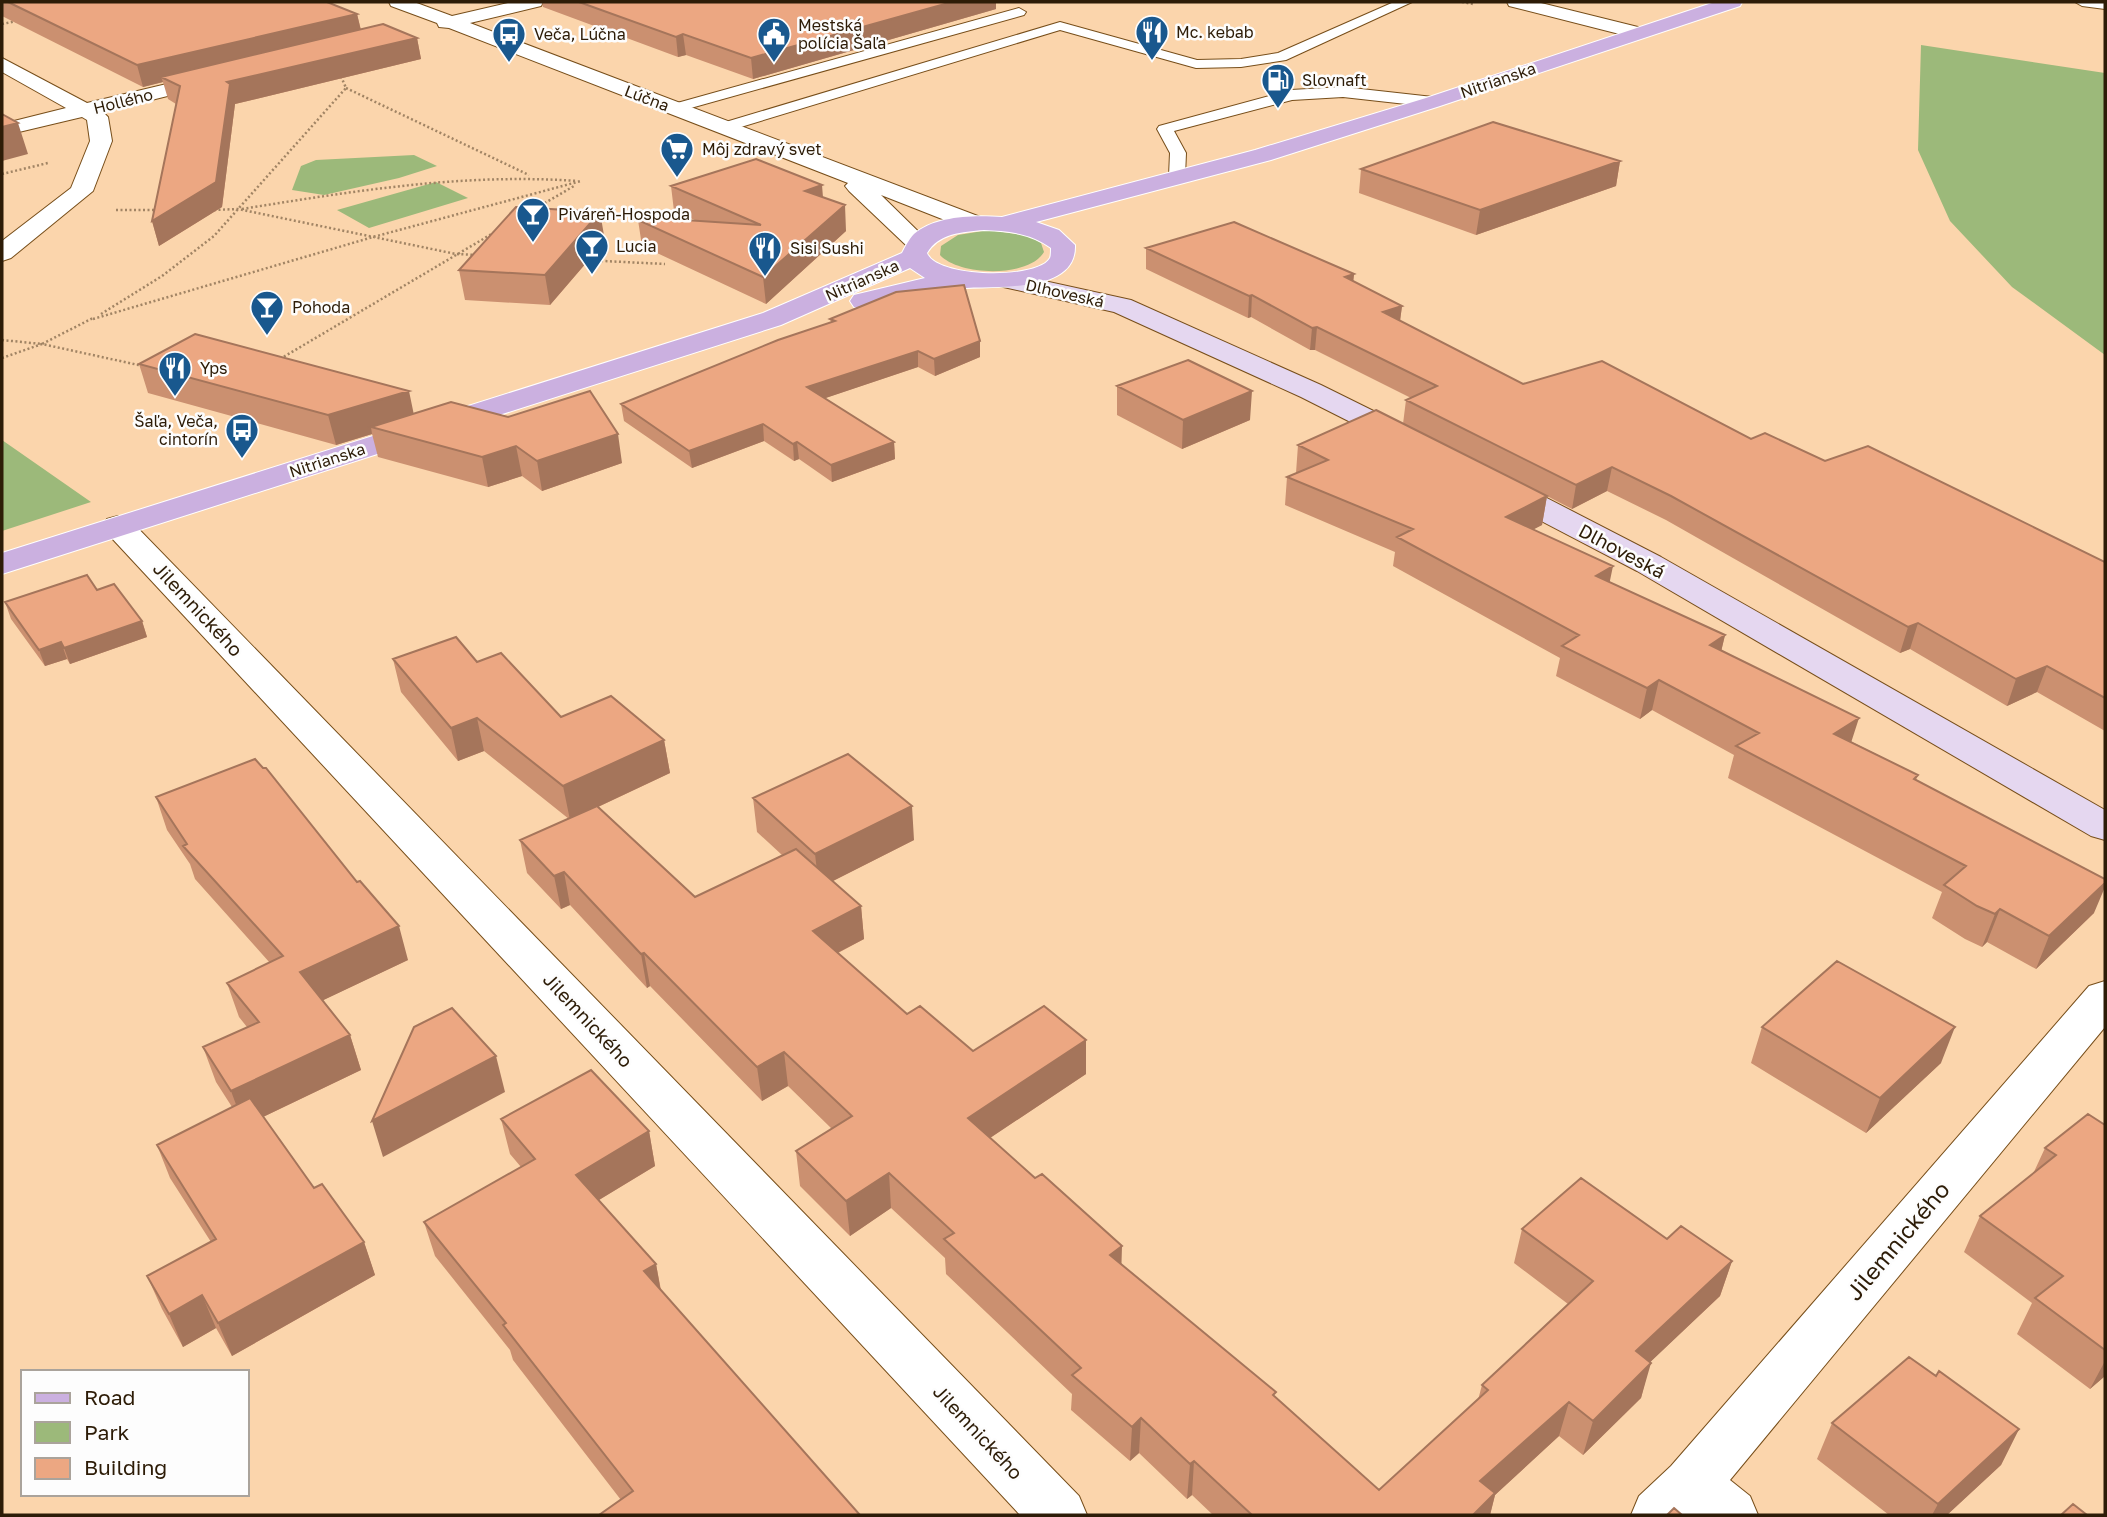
<svg xmlns="http://www.w3.org/2000/svg" width="2107" height="1517" font-family="'Golos Text',sans-serif">
<style>
.green{fill:#9cb97a}
.lines{fill:none;stroke-linecap:round;stroke-linejoin:round}
.service-casing{stroke:#774e1a;stroke-width:2}
.minor-casing{stroke:#774e1a;stroke-width:2}
.secondary-casing{stroke:#774e1a;stroke-width:2}
.primary-casing{stroke:#fff;stroke-width:2}
.path{stroke:#a18464;stroke-width:2.5;stroke-dasharray:2 2.5;stroke-linecap:butt}
.service{fill:#fff;fill-rule:evenodd}
.minor{fill:#fff;fill-rule:evenodd}
.secondary{fill:#e5d7f0;fill-rule:evenodd}
.primary{fill:#cbb0e0;fill-rule:evenodd}
.wall{fill:#cb9070}
.shaded-wall{fill:#a5755b}
.building{fill:#eca782;stroke:#a5755b;stroke-width:2}
.labels{text-anchor:middle;stroke-width:5;stroke-linejoin:round;paint-order:stroke}
.far-poi-label{font-size:16px;fill:#2d1c07;stroke:#fdfdfd;text-anchor:start}
.far-street-label{font-size:16px;fill:#2d1c07;stroke:#fdfdfd}
.street-label{font-size:19px;fill:#2d1c07;stroke:#fdfdfd}
.near-street-label{font-size:23px;fill:#2d1c07;stroke:#fdfdfd}
</style>
<rect width="100%" height="100%" fill="#fbd5ac"/>
<path class="green" d="M1921 45 2105 73V355L2012 287 1950 221 1918 150Z
M414 155 437 166 399 178 324 195 292 190 301 166 316 160Z
M436 182 468 198 369 228 337 210Z
M989 230 1029 236 1041 243 1044 252C1029 278 959 276 940 255L941 246 958 235Z
M2 440 91 502 2 531Z"/>
<g class="lines">
<defs>
<path id="service" d="M1394 2H1412L1286 60 1241 67 1196 68 1060 30 731 130 725 132 717 127 719 124 1060 22 1197 60 1241 59 1278 53Z
M2075 2H2105V9L2082 6Z
M1019 8 1026 12 1024 15 680 111 675 113 667 108 670 105Z
M1343 87 1433 97 1441 102 1433 107 1343 97 1292 100 1174 131 1186 153 1185 176 1177 181 1169 176 1170 153 1157 129 1159 126 1291 90Z"/>
<path id="minor" d="M389 2H414L452 16 512 2H543L541 6 470 23 983 218 986 223 983 228 974 230 965 228 881 195 930 243 927 248 918 250 909 248 849 191 845 186 848 183 449 28 439 27 437 23 391 6Z
M1507 2H1537L1646 29 1649 33 1639 39 1509 6Z
M2 58 87 103 217 72 224 74 227 78 224 82 103 112 108 117 112 141 93 191 11 258 2 261V241L71 188 90 141 87 120 82 117 2 136V124L66 108 2 72Z
M118 516 129 519 1079 1496 1087 1515H1020L107 533 102 526 107 519Z
M2105 981V1027L1730 1480 1750 1496 1758 1515H1631L1639 1496 1671 1466 2089 986Z"/>
<path id="secondary" d="M1008 273 1131 300 1321 385 1420 434 1424 440 1420 446 1409 449 1398 446 1301 397 1114 312 999 286 995 281 999 276Z
M1497 476 1508 478 1661 557 2105 810V840L2091 836 1637 571 1486 492 1481 485 1486 478Z"/>
<path id="primary" d="M1715 2H1742L1740 6 1440 106 1271 160 1036 222 1059 230 1075 245C1077 297 987 284 953 289 922 293 893 303 863 309L854 307 850 301 854 295 925 278 910 268 781 325 2 574V553L763 313 902 253C905 247 909 239 914 234 936 215 976 215 1002 217L1255 150 1426 98ZM984 230C1008 231 1031 233 1051 248 1051 251 1051 256 1050 258 1038 280 936 278 927 253 939 233 962 232 984 230Z"/>
</defs>
<use href="#service" class="service-casing"/>
<use href="#minor" class="minor-casing"/>
<use href="#secondary" class="secondary-casing"/>
<use href="#primary" class="primary-casing"/>
<path class="path" d="M1462 2 1473 4
M2 24 17 21
M346 88 529 175
M2 174 48 163
M242 209C354 191 463 173 577 181
M116 210H159
M214 210 238 209 456 254 477 255
M533 210 574 186
M583 260 665 264
M101 314 162 276 214 236 346 88 340 74
M93 319 373 237 581 181
M2 340 42 344 93 318
M2 358 42 344 143 366
M280 359 495 232"/>
<use href="#service" class="service"/>
<use href="#minor" class="minor"/>
<use href="#secondary" class="secondary"/>
<use href="#primary" class="primary"/>
</g>
<path class="wall" d="M2 2H327L357 14 361 30 417 38 421 59 235 104 222 207 159 246 152 221 176 104 168 99 163 82 143 87 2 16Z
M542 2H996V9L753 79 686 55 678 57 543 7Z
M1620 161 1616 186 1476 235 1359 193 1361 169Z
M671 186 823 197 846 231 766 304 642 246 638 220 697 221 674 211Z
M605 241 550 305 465 300 459 270Z
M1146 248 1354 274 1353 281 1402 306 1400 321 1523 384 1751 439 1825 461 2105 562V731L2037 692 2007 706 1910 649 1900 653 1666 520 1607 491 1572 509 1547 496 1542 525 1533 529 1610 582 1725 635 1721 651 1852 742 1918 775 1916 780 2094 913 2036 969 1987 942 1982 947 1965 939 1932 918 1942 892 1728 778 1734 755 1652 710 1640 719 1556 676 1560 658 1393 566 1395 552 1285 505 1287 477 1296 473 1298 445 1403 424 1406 400 1411 398 1315 350H1310L1251 317 1248 318 1146 269Z
M830 319 980 357 935 376 918 367 825 398 894 442 895 459 832 482 799 459 794 461 764 441 692 468 624 421 621 404 831 322Z
M139 364 414 414 622 463 542 491 522 476 488 487 378 457 372 434 336 445 148 393Z
M1117 386 1250 420 1182 449 1117 415Z
M97 590 142 621 147 637 70 664 67 659 45 666 11 619 5 602Z
M393 659 477 662 561 717 664 740 670 773 598 807 695 897 782 855 757 832 753 798 914 840 833 881 861 906 864 939 838 953 907 1014 973 1051 1086 1040V1074L990 1138 1122 1265 1275 1397 1379 1490 1478 1400 1482 1385 1568 1304 1514 1263 1522 1229 1667 1239 1732 1261 1720 1296 1650 1362 1641 1398 1583 1455 1559 1436 1495 1495 1490 1515H1213L1192 1495 1187 1499 1139 1453 1130 1461 1071 1410 1072 1394 946 1274 945 1258 891 1208 850 1236 800 1186 796 1151 832 1129 788 1086 762 1101 650 986 647 988 570 905 561 909 527 873 520 840 569 819 484 751 458 761 401 692Z
M156 797 408 960 323 1000 350 1035 361 1070 263 1117 314 1188 364 1242 375 1275 232 1356 216 1328 183 1347 162 1309 147 1276 211 1242 170 1178 157 1145 232 1107 216 1082 203 1047 247 1027 239 1017 227 983 270 963 195 879 190 864 167 830Z
M1762 1027 1941 1063 1866 1133 1751 1063Z
M501 1119 649 1131 655 1166 599 1200 656 1264 661 1290 860 1515 621 1500 513 1360 510 1350 435 1256 424 1222 521 1167 510 1154Z
M2105 1125V1376L2090 1389 2017 1334 2032 1303 1964 1252 1980 1216 2033 1174 2045 1148Z
M1832 1423 2019 1429 2001 1465 1947 1515H1889L1817 1459Z"/>
<path class="shaded-wall" d="M952 2H996V9L753 79 751 58Z
M357 14 362 35 161 77 163 82 143 87 137 65Z
M683 34 686 55 678 57 676 37Z
M417 38 421 59 235 104 222 207 159 246 152 221 227 82Z
M18 123 28 154 2 161V127Z
M1620 161 1616 186 1476 235 1480 210Z
M822 185 824 210 805 191Z
M845 205 846 231 766 304 763 277Z
M600 212 605 241 550 305 545 275Z
M1354 274 1352 295 1345 277Z
M1252 295 1251 317 1248 318 1249 296Z
M1402 306 1399 328 1383 312Z
M1317 327 1315 350H1310L1312 328Z
M980 341V357L935 376 934 359Z
M918 351V367L808 404 807 387Z
M409 391 415 420 371 427 372 434 336 445 328 415Z
M1252 391 1250 420 1182 449 1183 420Z
M763 424 764 441 692 468 689 451Z
M618 434 622 463 542 491 537 461Z
M797 442 799 459 794 461 793 444Z
M894 442 895 459 832 482 831 465Z
M516 446 522 476 488 487 482 457Z
M1612 467 1607 491 1572 509 1576 485Z
M1547 496 1542 525 1502 546 1506 517Z
M1613 566 1607 595 1596 576Z
M142 621 147 637 70 664 64 648Z
M1918 623 1910 649 1900 653 1908 627Z
M1725 635 1718 665 1710 645Z
M61 642 67 659 45 666 39 650Z
M2047 666 2037 692 2007 706 2016 679Z
M1659 680 1652 710 1640 719 1647 688Z
M477 718 484 751 458 761 451 728Z
M1859 718 1849 749 1834 734Z
M664 740 670 773 570 820 563 786Z
M912 806 914 840 819 888 815 854Z
M564 872 570 905 561 909 554 876Z
M2105 883V887L2094 913 2036 969 2049 936Z
M861 906 864 939 816 964 813 931Z
M2000 909 1987 942 1982 947 1995 914Z
M399 926 408 960 311 1006 300 972Z
M644 953 650 986 647 988 641 954Z
M1955 1027 1941 1063 1866 1133 1880 1098Z
M350 1035 361 1070 244 1126 231 1091Z
M1086 1040V1074L969 1152 968 1118Z
M784 1052 788 1086 762 1101 757 1067Z
M496 1056 505 1092 383 1157 372 1121Z
M649 1131 655 1166 584 1209 576 1175Z
M889 1173 891 1208 850 1236 846 1201Z
M364 1242 375 1275 232 1356 218 1323Z
M1122 1246 1121 1280 1110 1255Z
M1732 1261 1720 1296 1625 1386 1636 1351Z
M656 1264 662 1298 644 1271Z
M202 1295 216 1328 183 1347 169 1314Z
M2105 1361V1376L2090 1389Z
M1651 1363 1641 1398 1583 1455 1593 1421Z
M1569 1402 1559 1436 1495 1495 1490 1515H1473L1480 1481Z
M1141 1418 1139 1453 1130 1461 1132 1427Z
M2019 1429 2001 1465 1947 1515H1932L1938 1504Z
M1194 1461 1192 1495 1187 1499 1190 1464Z"/>
<path class="building" d="M8 2H327L357 14 137 65Z
M579 2H952L751 58 683 34 676 37Z
M383 24 417 38 227 82 230 84 216 182 152 221 180 86 161 77Z
M2 114 18 123 2 127Z
M1493 122 1620 161 1480 210 1361 169Z
M756 159 822 185 805 191 845 205 763 277 638 220 639 217 761 225 671 186Z
M516 207 600 212 545 275 459 270Z
M1234 222 1354 274 1345 277 1402 306 1383 312 1523 384 1602 361 1751 439 1765 433 1825 461 1868 446 2105 562V698L2047 666 2016 679 1918 623 1908 627 1671 496 1612 467 1576 485 1406 400 1437 386 1317 327 1312 328 1252 295 1249 296 1146 248Z
M964 285 980 341 934 359 918 351 807 387 894 442 831 465 797 442 793 444 763 424 689 451 621 404 778 340 835 321 830 319 896 292Z
M195 334 409 391 328 415 139 364Z
M1188 360 1252 391 1183 420 1117 386Z
M590 391 618 434 537 461 516 446 482 457 371 427 451 402 508 417Z
M1376 410 1547 496 1506 517 1613 566 1596 576 1725 635 1710 645 1859 718 1834 734 1918 775 1914 779 2105 879V883L2049 936 2000 909 1995 914 1977 906 1944 885 1966 866 1736 746 1759 733 1659 680 1647 688 1562 646 1579 635 1397 537 1413 529 1287 477 1328 460 1298 445Z
M87 575 97 590 114 584 142 621 64 648 61 642 39 650 5 602Z
M456 637 477 662 501 653 561 717 611 696 664 740 563 786 477 718 451 728 393 659Z
M848 754 912 806 815 854 753 798Z
M255 759 263 768H266L357 882 360 881 399 926 300 972 350 1035 231 1091 203 1047 259 1022 227 983 283 956 183 846 187 844 156 797Z
M597 806 695 897 796 849 861 906 813 931 907 1014 920 1006 973 1051 1044 1006 1086 1040 968 1118 1035 1178 1042 1174 1122 1246 1110 1255 1276 1392 1273 1395 1379 1490 1488 1390 1482 1385 1593 1281 1522 1229 1581 1178 1667 1239 1681 1226 1732 1261 1636 1351 1651 1363 1593 1421 1569 1402 1480 1481 1495 1493 1473 1515H1252L1194 1461 1190 1464 1141 1418 1132 1427 1072 1375 1081 1368 944 1239 954 1233 889 1173 846 1201 796 1151 852 1116 784 1052 757 1067 644 953 641 954 564 872 554 876 520 840Z
M1837 961 1955 1027 1880 1098 1762 1027Z
M452 1008 496 1056 372 1121 414 1027Z
M591 1070 649 1131 576 1175 656 1264 644 1271 860 1515H599L633 1491 503 1325 506 1323 424 1222 535 1159 501 1119Z
M250 1098 314 1188 322 1184 364 1242 218 1323 202 1295 169 1314 147 1276 216 1239 157 1145Z
M2088 1114 2105 1125V1350L2035 1298 2063 1276 1980 1216 2056 1155 2045 1148Z
M1909 1357 1936 1376 1939 1371 2019 1429 1938 1504 1832 1423Z
M2073 1504 2087 1515H2061Z
M1674 1508 1682 1515H1667Z"/>
<defs>
<symbol id="restaurant-pin" viewBox="-11 -11 22 30"><path d="M0 17L-7.5 6A9.5 9.5 0 1 1 7.5 6Z" fill="#19588e" stroke="#fdfdfd"/><path d="M-5-6h1v4h1v-4h1v4h1v-4h1v5L-1.5 .5V6h-2V.5L-5-1ZM5-6V6H3V1.5H1.5Q1.5-4 5-6Z" fill="#fff"/></symbol>
<symbol id="bus-pin" viewBox="-11 -11 22 30"><path d="M0 17L-7.5 6A9.5 9.5 0 1 1 7.5 6Z" fill="#19588e" stroke="#fdfdfd"/><path d="M-5-6H5V4H4V6H2V4H-2V6H-4V4H-5ZM-3.5-4V0h7V-4ZM-3.5 1.2v1.5H-2V1.2ZM2 1.2v1.5H3.5V1.2Z" fill="#fff"/></symbol>
<symbol id="civic-pin" viewBox="-11 -11 22 30"><path d="M0 17L-7.5 6A9.5 9.5 0 1 1 7.5 6Z" fill="#19588e" stroke="#fdfdfd"/><path d="M-.6-6.5H3V-4.5H.6V-3L4-1V1h2V6H-6V1h2V-1L-.6-3ZM-1.2 2.5V6h2.4V2.5Z" fill="#fff"/></symbol>
<symbol id="fuel-pin" viewBox="-11 -11 22 30"><path d="M0 17L-7.5 6A9.5 9.5 0 1 1 7.5 6Z" fill="#19588e" stroke="#fdfdfd"/><path d="M-5.5-6h7V0h2V4h1.3V-2.5L3-4.5l.8-.8L6-3V5H2.5V1h-1V6h-7ZM-4.2-4.7v3.2H.2V-4.7Z" fill="#fff"/></symbol>
<symbol id="supermarket-pin" viewBox="-11 -11 22 30"><path d="M0 17L-7.5 6A9.5 9.5 0 1 1 7.5 6Z" fill="#19588e" stroke="#fdfdfd"/><path d="M-6-5.5h2.5l.6 2H6L4.5 2H-2.5L-4.4-4H-6ZM-1.5 3.2a1.3 1.3 0 1 0 .1 0ZM3 3.2a1.3 1.3 0 1 0 .1 0Z" fill="#fff"/></symbol>
<symbol id="bar-pin" viewBox="-11 -11 22 30"><path d="M0 17L-7.5 6A9.5 9.5 0 1 1 7.5 6Z" fill="#19588e" stroke="#fdfdfd"/><path d="M-6-5H6L.8 .8V4.5H3.5V6h-7V4.5H-.8V.8Z" fill="#fff"/></symbol>
</defs>
<g fill-rule="evenodd">
<use href="#restaurant-pin" x="1133" y="13" width="38" height="52"/>
<use href="#bus-pin" x="490" y="15" width="38" height="52"/>
<use href="#civic-pin" x="755" y="15" width="38" height="52"/>
<use href="#fuel-pin" x="1259" y="61" width="38" height="52"/>
<use href="#supermarket-pin" x="658" y="130" width="38" height="52"/>
<use href="#bar-pin" x="514" y="195" width="38" height="52"/>
<use href="#bar-pin" x="573" y="227" width="38" height="52"/>
<use href="#restaurant-pin" x="746" y="229" width="38" height="52"/>
<use href="#bar-pin" x="248" y="288" width="38" height="52"/>
<use href="#restaurant-pin" x="156" y="349" width="38" height="52"/>
<use href="#bus-pin" x="223" y="411" width="38" height="52"/>
</g>
<g class="labels">
<g class="far-poi-label">
<text x="798" y="31">Mestská<tspan x="798" dy="18">polícia Šaľa</tspan></text>
<text x="1176" y="38">Mc. kebab</text>
<text x="534" y="40">Veča, Lúčna</text>
<text x="1302" y="86">Slovnaft</text>
<text x="702" y="155">Môj zdravý svet</text>
<text x="558" y="220">Piváreň-Hospoda</text>
<text x="616" y="252">Lucia</text>
<text x="790" y="254">Sisi Sushi</text>
<text x="292" y="313">Pohoda</text>
<text x="200" y="374">Yps</text>
<text x="218" y="427" text-anchor="end">Šaľa, Veča,<tspan x="218" dy="18">cintorín</tspan></text>
</g>
<g class="far-street-label">
<text transform="translate(1498 80) rotate(-19)" y="6">Nitrianska</text>
<text transform="translate(647 98) rotate(21)" y="6">Lúčna</text>
<text transform="translate(123 101) rotate(-14)" y="6">Hollého</text>
<text transform="translate(862 280) rotate(-24)" y="6">Nitrianska</text>
<text transform="translate(1065 293) rotate(13)" y="6">Dlhoveská</text>
<text transform="translate(327 460) rotate(-18)" y="6">Nitrianska</text>
</g>
<g class="street-label">
<text transform="translate(1622 551) rotate(28)" y="7">Dlhoveská</text>
<text transform="translate(198 609) rotate(47)" y="7">Jilemnického</text>
<text transform="translate(588 1020) rotate(47)" y="7">Jilemnického</text>
<text transform="translate(978 1432) rotate(47)" y="7">Jilemnického</text>
</g>
<g class="near-street-label">
<text transform="translate(1898 1241) rotate(-50)" y="8">Jilemnického</text>
</g>
</g>
<rect width="2107" height="1517" fill="none" stroke="#2d1c07" stroke-width="7"/>
<rect x="21" y="1370" width="228" height="126" fill="#fdfdfd" stroke="#aaa39b" stroke-width="2"/>
<rect x="35" y="1393" width="35" height="10" fill="#cbb0e0" stroke="#aaa39b" stroke-width="2"/>
<text x="84" y="1405" font-size="21" fill="#2d1c07">Road</text>
<rect x="35" y="1422" width="35" height="21" fill="#9cb97a" stroke="#aaa39b" stroke-width="2"/>
<text x="84" y="1440" font-size="21" fill="#2d1c07">Park</text>
<rect x="35" y="1458" width="35" height="21" fill="#eca782" stroke="#aaa39b" stroke-width="2"/>
<text x="84" y="1475" font-size="21" fill="#2d1c07">Building</text>
</svg>
